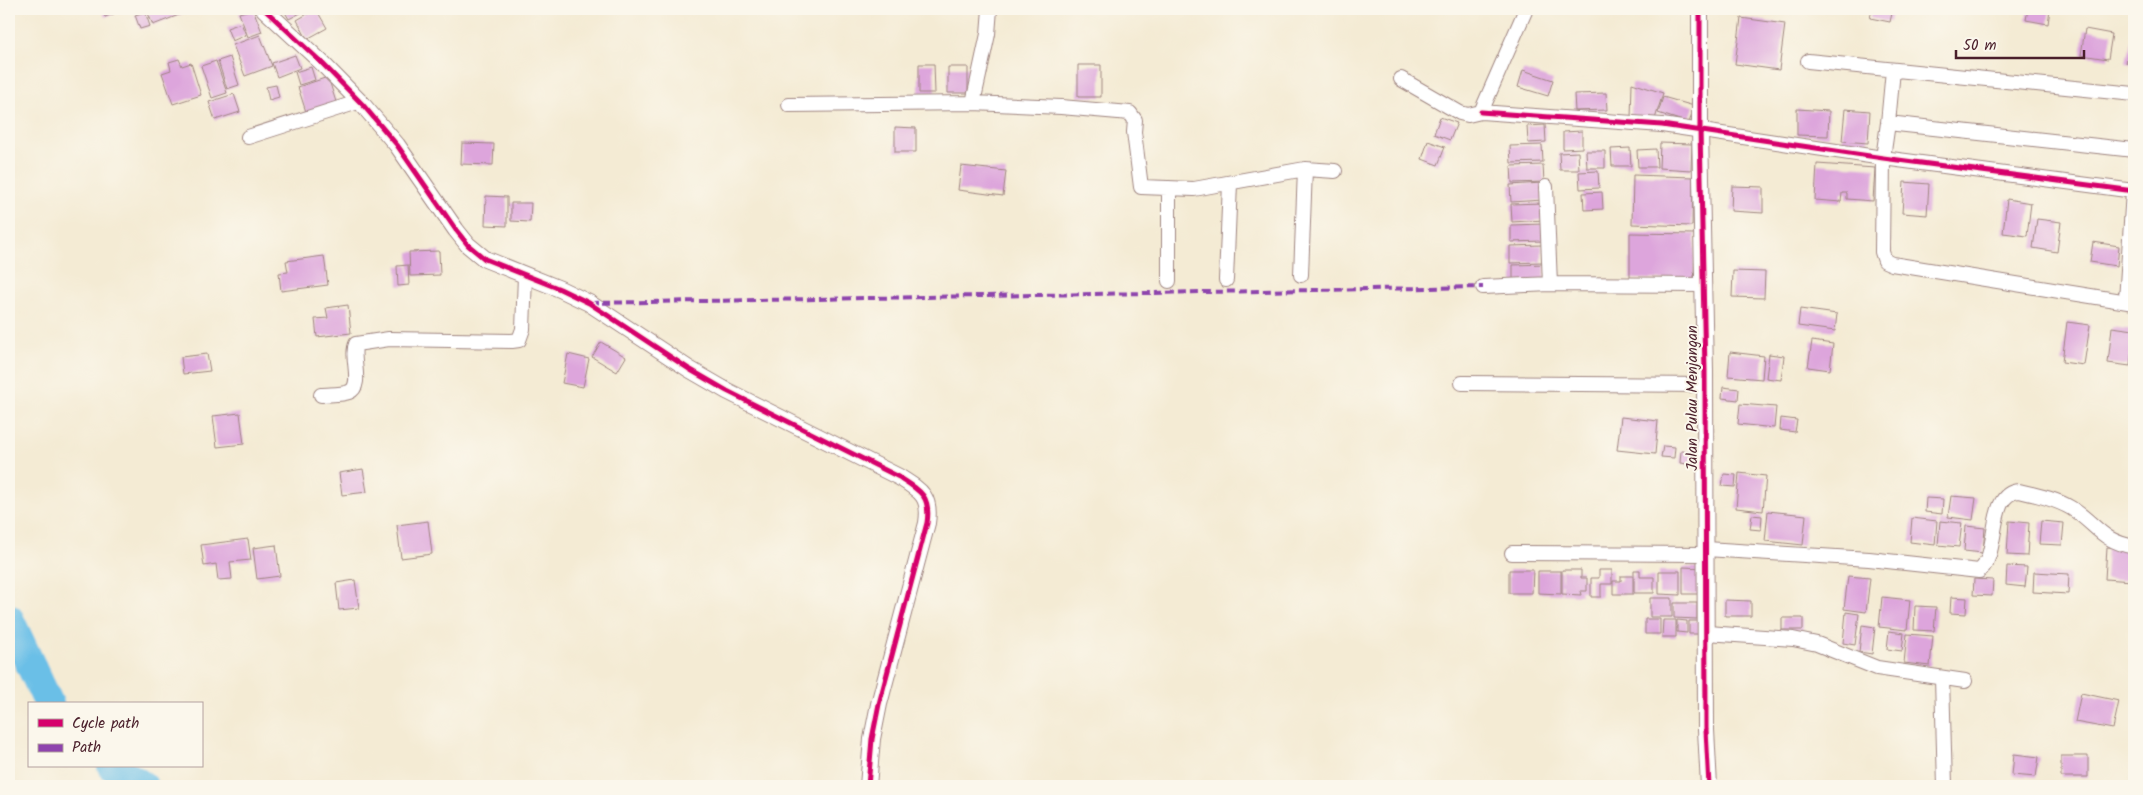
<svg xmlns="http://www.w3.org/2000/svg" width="2143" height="795" font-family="Kalam,sans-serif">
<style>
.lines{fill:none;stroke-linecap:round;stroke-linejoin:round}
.river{stroke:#6abfe7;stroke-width:30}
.building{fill:#dda5dc}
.minor-casing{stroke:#9f8580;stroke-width:16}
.tertiary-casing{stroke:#9f8580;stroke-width:18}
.minor{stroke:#fff;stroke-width:14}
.tertiary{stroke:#fff;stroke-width:16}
.quiet{stroke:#8e44ad;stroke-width:4;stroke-dasharray:8 4;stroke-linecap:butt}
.cycleway-casing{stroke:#fbf7ec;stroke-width:8}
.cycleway{stroke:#d6006c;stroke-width:5}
.labels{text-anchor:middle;stroke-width:4;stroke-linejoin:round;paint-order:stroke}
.street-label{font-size:15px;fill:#4a1f2b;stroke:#fbf7ec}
</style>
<rect width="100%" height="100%" fill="#fbf7ec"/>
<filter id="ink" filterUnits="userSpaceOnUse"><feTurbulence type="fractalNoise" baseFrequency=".02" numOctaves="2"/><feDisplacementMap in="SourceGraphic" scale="10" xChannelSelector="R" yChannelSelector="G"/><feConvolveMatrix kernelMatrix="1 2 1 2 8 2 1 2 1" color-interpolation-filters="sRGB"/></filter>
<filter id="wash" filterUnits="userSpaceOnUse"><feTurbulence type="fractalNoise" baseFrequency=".0096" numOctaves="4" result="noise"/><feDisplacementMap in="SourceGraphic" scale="20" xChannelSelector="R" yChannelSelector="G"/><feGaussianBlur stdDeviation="1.12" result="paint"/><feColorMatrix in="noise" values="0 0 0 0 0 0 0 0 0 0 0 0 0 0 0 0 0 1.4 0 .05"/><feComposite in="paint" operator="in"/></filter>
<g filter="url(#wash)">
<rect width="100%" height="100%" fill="#f4ebd4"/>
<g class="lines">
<path class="river" d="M9 619 49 704
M112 766 143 786"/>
</g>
<g id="blocks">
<path class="building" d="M102 9H127L105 17Z
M154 9H183L184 13 153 25 147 11Z
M253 9 262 32 248 37 239 13Z
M283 9H308L289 19Z
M316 9 327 28 307 39 297 20Z
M1872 9H1893L1890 22 1870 18Z
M2028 9H2050L2048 24 2026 20Z
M145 12 150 26 140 29 135 15Z
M1741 18 1785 24 1779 70 1735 64Z
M241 23 246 35 232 41 227 28Z
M2085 29 2112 34 2108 59 2081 55Z
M260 35 272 66 245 76 233 45Z
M2131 36 2134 37V64L2126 63Z
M295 55 300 68 277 77 272 63Z
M230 57 239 85 227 89 218 61Z
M179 59 182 66 191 63 201 95 173 104 162 73 171 70 169 62Z
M216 61 227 93 212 98 201 66Z
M919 64H934L935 93H919Z
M1078 65H1101V97H1078Z
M311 67 315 80 299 85 295 72Z
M948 67H968V93H948Z
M1523 70 1553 80 1548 96 1518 87Z
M328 77 337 105 307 115 298 87Z
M1632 83 1663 93 1655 119 1631 118Z
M276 85 279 97 269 100 266 87Z
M1606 93 1607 110 1575 111 1574 94Z
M234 94 240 112 215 120 209 102Z
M1663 97 1694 106 1689 123 1658 113Z
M1797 109 1829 111 1828 136 1797 135Z
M1845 109 1870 111 1868 143 1842 141Z
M1440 117 1457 123 1450 140 1434 134Z
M1545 125 1546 142 1528 143 1527 126Z
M895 127 916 128V152H895Z
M1582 131V148L1563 149V132Z
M1428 141 1445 147 1438 165 1422 159Z
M462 143 494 144 493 165 461 164Z
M1660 143 1692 144 1691 170 1659 168Z
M1542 145 1543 162 1511 163 1510 146Z
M1630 148 1631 166H1612L1611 149Z
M1656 149 1657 167H1638L1637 150Z
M1586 151H1605V168H1587Z
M1578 152 1579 170H1560L1559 153Z
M1817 164 1875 168 1873 201 1847 199V193H1842L1841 202 1815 200Z
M1543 165 1544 182 1512 183 1511 166Z
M961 166 1006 171 1003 196 958 190Z
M1598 171 1599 188 1580 189 1579 172Z
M1633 175 1693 177 1692 226 1632 224Z
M1904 182 1929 184 1927 215 1902 213Z
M1542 183 1543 200 1511 202 1510 185Z
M1732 186 1763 187V213L1731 211Z
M1602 192 1603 209 1584 210 1583 193Z
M486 196 507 197V226L485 225Z
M2007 199 2031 203 2027 236 2003 233Z
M511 203H531L530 222 511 221Z
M1543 203 1544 220 1512 222 1511 204Z
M2037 219 2061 222 2057 252 2033 248Z
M1543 224V241L1511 242V225Z
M1630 233 1695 234 1694 280 1630 279Z
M2093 242 2119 246 2117 266 2090 262Z
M1542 245V262L1510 263V246Z
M439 251 440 275 410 276 409 252Z
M324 256 328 285 281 291 279 273 288 272 286 261Z
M1545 264V281L1513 283V265Z
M408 265 409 285 398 286 397 266Z
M1733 271 1765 272 1764 298 1732 297Z
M348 305 351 333 317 337 315 319 328 318 326 308Z
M1800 309 1837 314 1835 331 1798 326Z
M2067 322 2090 325 2084 365 2062 362Z
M2112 327 2134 330 2130 366 2108 363Z
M1812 341 1833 344 1830 370 1808 367Z
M601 342 626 357 617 372 592 357Z
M1730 352 1764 356 1762 379 1728 376Z
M207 354 210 371 183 374 181 357Z
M568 354 589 359 583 387 562 383Z
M1769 354 1784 356 1781 380 1766 378Z
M1723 387 1739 389 1738 400 1722 398Z
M1740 404 1776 407 1774 428 1738 424Z
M240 413 244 444 217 447 213 416Z
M1621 417 1658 421 1655 454 1617 450Z
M1781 418 1797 420 1795 432 1780 430Z
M1663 446 1675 447 1674 458 1661 457Z
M1681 451 1696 452 1694 465 1680 463Z
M363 469 367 492 342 495 339 473Z
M1739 473 1766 476 1763 511 1736 508Z
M1724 474 1736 475 1735 487 1722 486Z
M1951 496 1976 498 1973 520 1948 517Z
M1926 498 1943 499 1942 514 1925 512Z
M1768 511 1806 515 1803 545 1765 541Z
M1752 515 1762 516 1761 530 1750 529Z
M1912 518 1937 521 1935 545 1910 542Z
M428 521 432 554 401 558 397 525Z
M1940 521 1962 523 1959 547 1938 545Z
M2009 521 2029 523 2027 556 2007 555Z
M2041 521 2064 523 2062 545 2039 544Z
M1966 526 1985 528 1983 553 1964 551Z
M248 539 251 560 230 562 232 579 218 580 216 564 204 566 201 545Z
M276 545 280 576 257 579 253 548Z
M2107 547 2134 549 2132 581 2105 579Z
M2007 566 2027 567 2025 587 2006 585Z
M1683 567 1704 568V594H1683Z
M1509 570H1533L1532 593H1509Z
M1562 570H1581V578H1587V591H1580L1581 595 1562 594Z
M1599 570H1612V584H1601V597H1591V578H1599Z
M1634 570H1640V577H1654V593H1634Z
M1538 571H1561V594L1538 593Z
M1659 571H1680V595L1659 594Z
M2034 572 2069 574 2068 594 2033 592Z
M1621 576H1633V594H1613V581H1621Z
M1848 576 1870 578 1866 612 1844 609Z
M1974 579 1993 580 1992 596 1973 595Z
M355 580 359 608 339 610 336 583Z
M1882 597 1910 600 1907 630 1879 627Z
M1951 597 1967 598 1966 614 1950 613Z
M1650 598H1672V617H1650Z
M1725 600 1751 601V616H1725Z
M1674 603H1697V619L1674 618Z
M1915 606 1936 607 1934 631 1914 630Z
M1846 612 1859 614 1855 645 1843 643Z
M1782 618H1803V630H1782Z
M1645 619H1660V634H1645Z
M1663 620H1676V637H1662Z
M1677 620 1687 621V633L1677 632Z
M1689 621H1699V634H1689Z
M1862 625 1875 627 1872 654 1859 652Z
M1889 631 1904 633 1902 651 1887 649Z
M1907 634 1933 636 1930 666 1904 663Z
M2081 693 2119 701 2113 729 2075 722Z
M2014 754 2039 757 2036 777 2012 775Z
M2061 756H2088V777H2061Z"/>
</g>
</g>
<g filter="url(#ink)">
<use href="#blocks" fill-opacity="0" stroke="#9f8580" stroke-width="1"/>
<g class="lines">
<defs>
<path id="minor" d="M1808 61 2134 94
M1893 70 1888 123 1883 158 1882 252 1885 261 1892 264 2134 303
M1401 79 1460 113 1468 115 1481 112 1526 9
M973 103 988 34 990 9
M789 105 973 103 1061 107 1130 113 1135 120 1134 132 1141 187 1194 189 1305 169 1335 171
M1481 112 1662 125 1883 158 2134 191
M1888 123 2134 150
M248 137 358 102
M1546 187 1550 284
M1301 275 1305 169
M1226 280 1230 183
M1169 281V188
M1483 287 1550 284 1703 285
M2126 301 2133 191
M1462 383 1705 385
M321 395C329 394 341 395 349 392 364 386 350 357 356 344L389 339 512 341 519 340 523 329 525 276
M1706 549 1869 559 1979 571C2001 555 1986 493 2019 491 2036 495 2056 499 2071 508 2098 525 2099 540 2134 547
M1512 553 1706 554
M1707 633 1793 639 1817 644 1877 668 1965 681
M1942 678 1945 786"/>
<path id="tertiary" d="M264 9 320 61 363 105 397 145 456 230 468 245 485 259 560 289 589 303 689 369 727 391 899 477C921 491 931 496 927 523L879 704 872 739 868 786
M1700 9V130L1705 371 1706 730 1709 786"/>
</defs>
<use href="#minor" class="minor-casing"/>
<use href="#tertiary" class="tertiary-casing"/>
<use href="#minor" class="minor"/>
<use href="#tertiary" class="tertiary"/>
<path class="quiet" d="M591 303 1483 287"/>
<defs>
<path id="cycleway" d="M264 9 320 61 363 105 397 145 456 230 468 245 485 259 560 289 589 303 689 369 727 391 899 477C921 491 931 496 927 523L879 704 872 739 868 786
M1700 9V130L1705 371 1706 730 1709 786
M1481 112 1662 125 1883 158 2134 191"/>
</defs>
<use href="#cycleway" class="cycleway-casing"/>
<use href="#cycleway" class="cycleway"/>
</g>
</g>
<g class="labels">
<g class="street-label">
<text transform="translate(1692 398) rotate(-90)" y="5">Jalan Pulau Menjangan</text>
</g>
</g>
<rect width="2143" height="795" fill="none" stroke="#fbf7ec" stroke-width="30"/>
<rect x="28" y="702" width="175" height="65" fill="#fbf7ec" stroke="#b4a19f"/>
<rect x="38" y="719" width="25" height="8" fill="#d6006c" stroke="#b4a19f"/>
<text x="72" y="728" font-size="15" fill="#4a1f2b">Cycle path</text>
<rect x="38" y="744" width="25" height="8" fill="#8e44ad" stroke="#b4a19f"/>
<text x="72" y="752" font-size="15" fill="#4a1f2b">Path</text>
<path d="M1956 50v8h128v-8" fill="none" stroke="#4a1f2b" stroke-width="2.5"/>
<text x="1963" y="50" font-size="15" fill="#4a1f2b" stroke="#fbf7ec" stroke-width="4" paint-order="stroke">50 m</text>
</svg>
